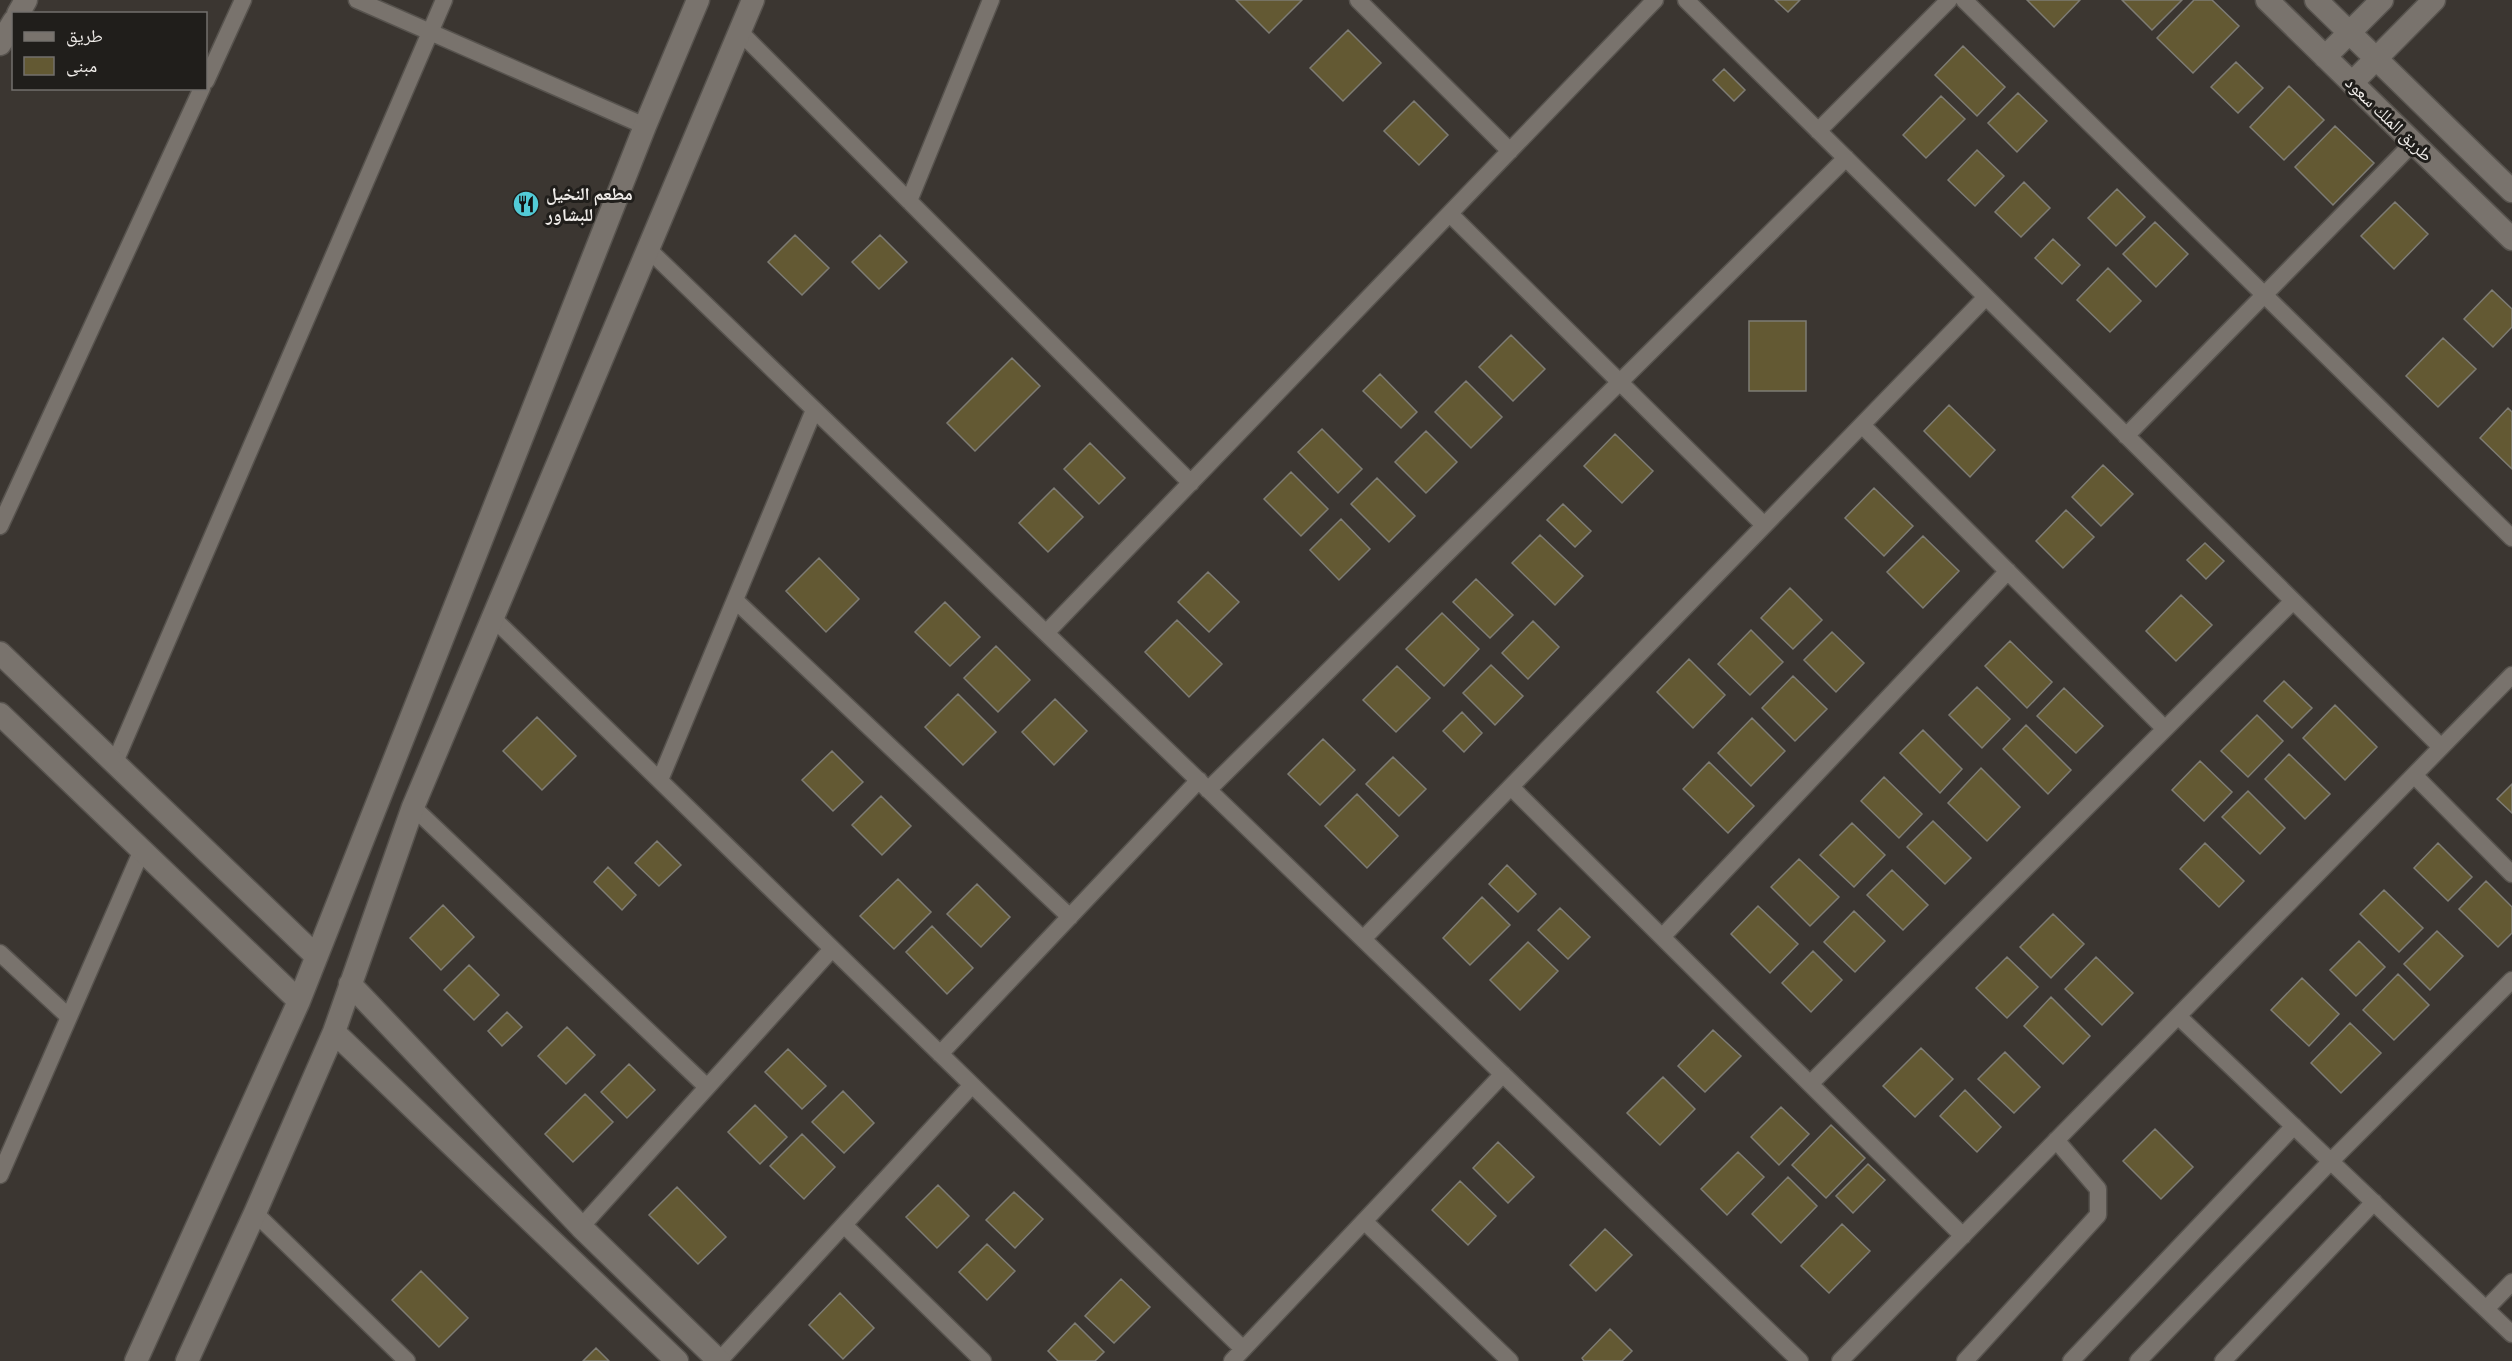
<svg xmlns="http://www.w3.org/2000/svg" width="2512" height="1361" font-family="'Exo 2','Noto Naskh Arabic',sans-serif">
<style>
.building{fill:#635933;stroke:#7e7c74;stroke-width:1.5}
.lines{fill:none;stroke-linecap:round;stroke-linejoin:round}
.street-casing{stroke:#57534e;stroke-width:19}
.secondary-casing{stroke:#57534e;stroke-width:25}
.street{stroke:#79736d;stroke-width:16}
.secondary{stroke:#79736d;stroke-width:22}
.labels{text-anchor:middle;stroke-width:6;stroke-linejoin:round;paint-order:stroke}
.street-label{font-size:18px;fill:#efece9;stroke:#201e1b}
.poi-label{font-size:18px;font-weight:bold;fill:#efece9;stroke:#201e1b;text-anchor:start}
</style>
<rect width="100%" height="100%" fill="#3b3631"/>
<path class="building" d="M1236 0H1302L1269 33Z
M1775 0H1800L1788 12Z
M2027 0H2080L2054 27Z
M2122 0H2182L2152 30Z
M2194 0H2212L2239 26 2193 73 2157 38Z
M1348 30 1381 63 1343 101 1310 68Z
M1963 46 2005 87 1977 116 1935 75Z
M2236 62 2263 88 2238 113 2211 87Z
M1724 69 1745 90 1734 101 1713 80Z
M2289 86 2324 120 2284 160 2250 127Z
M2018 93 2047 121 2017 152 1988 123Z
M1941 96 1965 119 1926 158 1903 135Z
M1414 101 1448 135 1419 165 1384 131Z
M2335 126 2374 163 2333 205 2295 167Z
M1977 150 2004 176 1975 206 1948 180Z
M2024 182 2050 208 2021 237 1995 212Z
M2117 189 2145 217 2116 246 2088 218Z
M2395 202 2428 234 2394 269 2361 236Z
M2155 222 2188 254 2156 287 2123 254Z
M795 235 829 268 802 295 768 262Z
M880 235 907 262 879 289 852 262Z
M2053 239 2080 265 2062 284 2035 258Z
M2108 268 2141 301 2110 332 2077 300Z
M2492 290 2512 309V327L2493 347 2464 319Z
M1749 321H1806V391H1749Z
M1511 335 1545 369 1513 401 1479 367Z
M2443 338 2476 369 2438 407 2406 376Z
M1012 358 1040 386 975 451 947 423Z
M1380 374 1417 412 1401 428 1363 391Z
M1466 381 1502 417 1471 448 1435 412Z
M1949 405 1995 450 1970 477 1924 431Z
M2508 408 2512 412V469L2480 438Z
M1322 429 1362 469 1338 493 1298 452Z
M1426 431 1457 462 1426 493 1395 462Z
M1615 434 1653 471 1622 503 1584 466Z
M1090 443 1125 478 1099 504 1064 469Z
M2103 465 2133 494 2101 526 2072 497Z
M1291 472 1328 509 1301 536 1264 499Z
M1377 478 1415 516 1389 542 1351 504Z
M1054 488 1083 517 1048 552 1019 523Z
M1874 488 1913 526 1884 556 1845 518Z
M1563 504 1591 531 1575 547 1547 520Z
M2066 510 2094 537 2063 568 2036 541Z
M1341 519 1370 549 1339 580 1310 550Z
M1540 535 1583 576 1555 605 1512 563Z
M1923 536 1959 571 1923 608 1887 572Z
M2205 543 2224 561 2206 579 2187 560Z
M819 558 859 599 826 632 786 591Z
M1208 572 1239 602 1209 632 1178 602Z
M1476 579 1513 615 1490 638 1453 602Z
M1790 588 1822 620 1793 649 1761 618Z
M2181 595 2212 625 2176 661 2146 631Z
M945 602 980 637 950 666 915 632Z
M1442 613 1479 649 1444 686 1406 649Z
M1177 620 1222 664 1189 697 1145 652Z
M1533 621 1559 647 1528 679 1502 653Z
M1751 630 1783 662 1750 695 1718 664Z
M1832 632 1864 663 1836 692 1804 660Z
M2010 641 2052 682 2027 708 1985 666Z
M996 646 1030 680 998 712 964 678Z
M1689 659 1725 695 1693 728 1657 692Z
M1491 665 1523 696 1495 725 1463 693Z
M1397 666 1430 698 1396 732 1363 700Z
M1793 676 1827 709 1795 741 1762 708Z
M2284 681 2312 708 2292 728 2264 701Z
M1977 687 2010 719 1982 748 1949 715Z
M2064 688 2103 726 2076 753 2037 716Z
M958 694 996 732 963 765 925 727Z
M1055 699 1087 731 1054 765 1022 732Z
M2335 705 2377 747 2345 780 2303 738Z
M1462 712 1482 733 1464 752 1443 731Z
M2257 715 2283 741 2248 777 2221 751Z
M537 717 576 756 542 790 503 751Z
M1752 718 1785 751 1751 786 1718 753Z
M2026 725 2071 770 2048 794 2003 749Z
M1923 730 1962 769 1940 793 1900 753Z
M1323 739 1355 770 1320 805 1288 774Z
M832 751 863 782 833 811 802 780Z
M2289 754 2330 794 2305 819 2265 779Z
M1393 757 1426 789 1399 816 1366 784Z
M2200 761 2232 792 2204 821 2172 790Z
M1709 762 1754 806 1728 833 1683 789Z
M1981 768 2020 807 1987 841 1948 803Z
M1884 777 1922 814 1899 838 1861 801Z
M2512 784V813L2497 799Z
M2248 791 2285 828 2260 854 2222 817Z
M1357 794 1398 836 1367 868 1325 826Z
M881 796 911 826 882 855 852 825Z
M1933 821 1971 858 1945 884 1907 847Z
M1852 823 1885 855 1854 887 1820 855Z
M657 841 681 865 659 886 635 863Z
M2205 843 2244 881 2219 907 2180 869Z
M2438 843 2472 877 2448 901 2414 868Z
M1799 859 1839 897 1810 926 1771 887Z
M1507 865 1536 894 1518 912 1489 884Z
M608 867 636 895 622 910 594 882Z
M1892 870 1928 905 1903 930 1867 895Z
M898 879 931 912 894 949 860 916Z
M2486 881 2512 907V933L2498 947 2459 909Z
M977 884 1010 917 981 947 947 914Z
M2384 890 2423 928 2399 952 2360 914Z
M1482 897 1510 925 1470 965 1443 938Z
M443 905 474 937 441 970 410 938Z
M1758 906 1798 944 1770 973 1731 934Z
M1560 908 1590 937 1568 959 1538 930Z
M1854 911 1885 941 1855 972 1824 942Z
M2053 914 2084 944 2051 978 2020 947Z
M932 926 973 968 947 994 906 952Z
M2437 931 2463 956 2430 990 2404 964Z
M2359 941 2385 967 2356 996 2330 970Z
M1528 942 1558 971 1520 1010 1490 980Z
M1813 951 1842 980 1811 1012 1782 983Z
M2007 957 2038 987 2007 1018 1976 988Z
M2096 957 2133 993 2102 1025 2065 989Z
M469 965 499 995 474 1020 444 990Z
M2398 974 2429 1005 2394 1040 2363 1010Z
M2302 978 2339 1014 2309 1046 2271 1010Z
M2051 997 2090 1036 2063 1064 2024 1026Z
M507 1012 522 1027 502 1046 488 1031Z
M2350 1023 2381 1053 2341 1093 2311 1063Z
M567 1027 595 1055 566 1084 538 1056Z
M1713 1030 1741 1056 1705 1092 1678 1066Z
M1921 1048 1953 1079 1915 1117 1883 1086Z
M788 1049 826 1086 802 1109 765 1072Z
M2005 1052 2040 1087 2014 1113 1978 1079Z
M629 1064 655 1090 627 1118 601 1092Z
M1663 1077 1695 1109 1660 1145 1627 1113Z
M1965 1090 2001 1127 1977 1152 1940 1116Z
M843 1091 874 1123 844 1153 812 1122Z
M585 1094 613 1122 573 1162 545 1134Z
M755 1105 787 1137 760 1164 728 1132Z
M1781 1107 1809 1134 1779 1165 1751 1137Z
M1831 1125 1865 1158 1826 1198 1792 1165Z
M2155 1129 2193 1167 2161 1199 2123 1161Z
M802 1134 835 1167 804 1199 770 1166Z
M1498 1142 1534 1177 1508 1203 1473 1168Z
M1738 1152 1764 1177 1727 1215 1701 1189Z
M1868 1164 1885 1180 1853 1213 1836 1196Z
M1788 1177 1817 1206 1781 1243 1752 1214Z
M1460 1181 1496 1216 1468 1245 1432 1210Z
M938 1185 969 1216 937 1248 906 1217Z
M677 1187 726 1237 698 1264 649 1215Z
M1014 1192 1043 1219 1015 1248 986 1220Z
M1842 1224 1870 1251 1829 1293 1801 1266Z
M1605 1229 1632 1255 1596 1291 1570 1265Z
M987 1244 1015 1271 987 1300 959 1272Z
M421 1271 468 1318 439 1347 392 1300Z
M1121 1279 1150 1307 1114 1343 1085 1316Z
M840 1293 874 1328 843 1359 809 1325Z
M1075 1323 1104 1352 1095 1361H1058L1048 1351Z
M1610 1329 1632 1351 1622 1361H1584L1582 1358Z
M596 1348 609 1361H583Z"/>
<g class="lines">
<defs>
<path id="street" d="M357 0 645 126
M1358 0 1510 151
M1686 0 2441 747
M1964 0 2512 538
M740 32 1191 483
M206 81 243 0
M1818 131 1949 0
M909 201 991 0
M1450 214 1764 525
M648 249 1800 1361
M1862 425 2165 729
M2126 436 2413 143
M0 526 202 88
M735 600 1070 917
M493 618 1243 1349
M1046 633 1655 0
M115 762 444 0
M2414 775 2512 874
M660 780 814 410
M1511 787 1963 1236
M1208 790 1846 158
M413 807 707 1087
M1662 937 2008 571
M1363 939 1986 297
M0 953 69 1017
M2178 1016 2512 1334
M940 1054 1199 780
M1810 1084 2293 601
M0 1175 142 850
M255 1213 407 1361
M1364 1221 1510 1361
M844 1225 983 1361
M581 1227 832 949
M2486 1309 2512 1282
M719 1361 972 1085
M1232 1361 1503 1074
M1840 1361 2512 675
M1965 1361 2098 1215V1189L2056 1140
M2071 1361 2294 1126
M2138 1361 2331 1161 2512 980
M2223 1361 2374 1202"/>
<path id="secondary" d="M2267 0 2512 239
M2316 0 2512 191
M18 14 26 0
M0 44 14 21
M2325 57 2382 0
M2352 83 2434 0
M0 653 316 956
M0 714 299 1001
M350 984 581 1227 719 1361
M334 1032 677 1361
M136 1361 299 1001 645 126 698 0
M187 1361 255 1213 334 1032 413 807 753 0"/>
</defs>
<use href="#street" class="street-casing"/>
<use href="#secondary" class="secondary-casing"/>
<use href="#street" class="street"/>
<use href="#secondary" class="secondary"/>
</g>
<defs>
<symbol id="restaurant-disc" viewBox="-11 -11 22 22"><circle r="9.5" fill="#52cbd7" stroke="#201e1b"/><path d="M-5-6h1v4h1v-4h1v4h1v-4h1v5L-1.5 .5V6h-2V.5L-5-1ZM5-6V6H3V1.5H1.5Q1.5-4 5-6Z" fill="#111"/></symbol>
</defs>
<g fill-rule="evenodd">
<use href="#restaurant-disc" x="511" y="189" width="30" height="30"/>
</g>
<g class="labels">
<g class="street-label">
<text transform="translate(2389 119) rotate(44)" y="6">طريق الملك سعود</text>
</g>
<g class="poi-label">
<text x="546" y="200">مطعم النخيل<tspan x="546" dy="21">للبشاور</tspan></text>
</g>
</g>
<rect x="12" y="12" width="195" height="78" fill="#201e1b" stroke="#73706d" stroke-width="1.5"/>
<rect x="24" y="32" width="30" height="9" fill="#79736d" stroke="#73706d" stroke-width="1.5"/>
<text x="66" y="42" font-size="18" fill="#efece9">طريق</text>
<rect x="24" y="57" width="30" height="18" fill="#635933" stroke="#73706d" stroke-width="1.5"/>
<text x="66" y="72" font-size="18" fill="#efece9">مبنى</text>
</svg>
